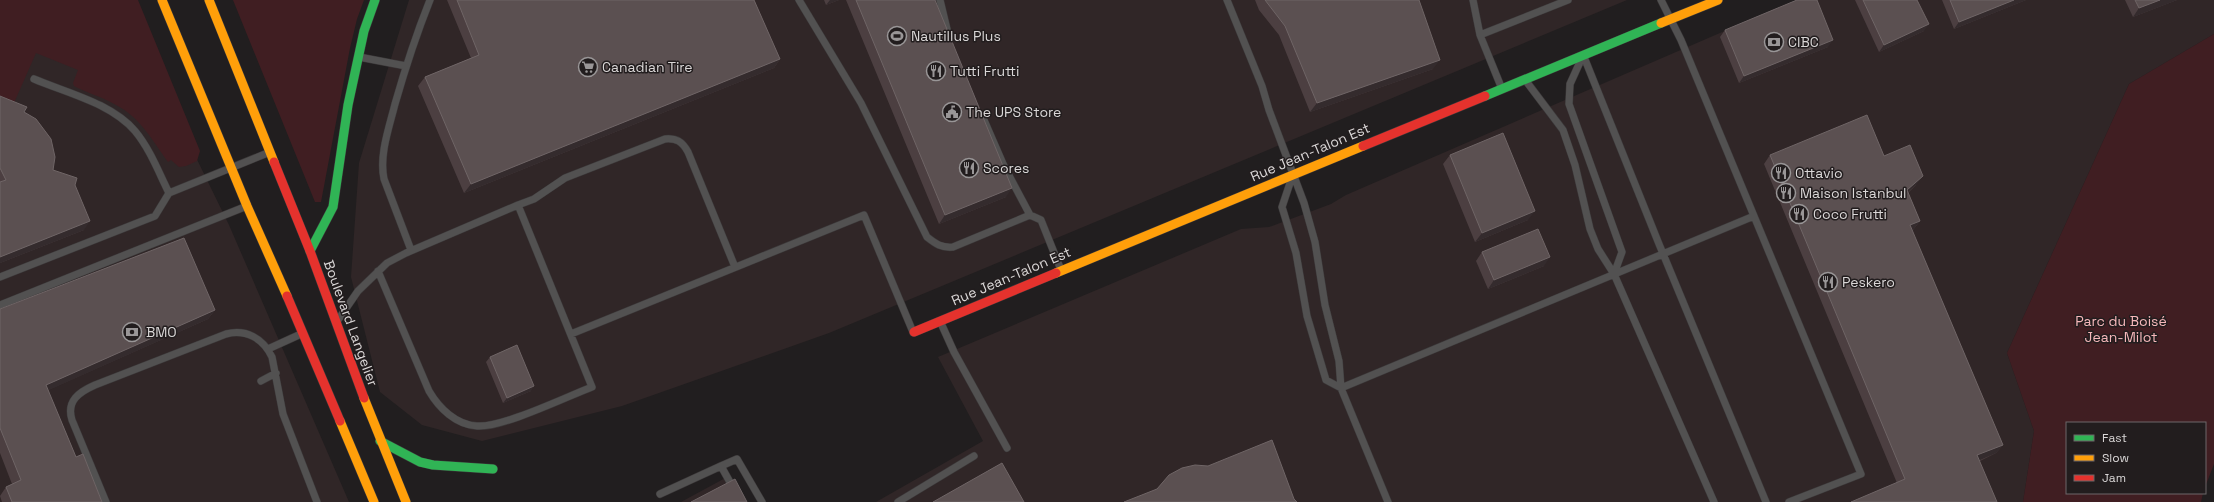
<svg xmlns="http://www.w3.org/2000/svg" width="2214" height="502" font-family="'Space Grotesk',sans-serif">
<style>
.built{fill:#302627}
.green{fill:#401e22}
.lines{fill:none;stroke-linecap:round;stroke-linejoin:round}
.lane-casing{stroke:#3c393a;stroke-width:8}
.fast-casing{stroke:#3c393a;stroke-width:10}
.slow-casing{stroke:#3c393a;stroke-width:10}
.jam-casing{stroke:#3c393a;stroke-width:10}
.lane{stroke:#525151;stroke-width:7}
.fast{stroke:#30b455;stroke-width:9}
.slow{stroke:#ff9f0a;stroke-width:9}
.jam{stroke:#e5322d;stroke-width:9}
.wall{fill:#4c3f41}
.shaded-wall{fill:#342b2d}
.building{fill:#5b5051;stroke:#6f6566}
.labels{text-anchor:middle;stroke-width:3;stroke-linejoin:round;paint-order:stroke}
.poi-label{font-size:14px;fill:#dad7d7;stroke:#221d1e;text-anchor:start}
.street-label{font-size:14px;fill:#dad7d7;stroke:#221d1e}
.park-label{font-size:14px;fill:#f6b7ba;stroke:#221d1e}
</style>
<rect width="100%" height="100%" fill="#211e1f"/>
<path class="built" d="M409 0H1627L829 333 622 406 482 441 422 425 380 392 351 277 359 163Z
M1796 0H2214V34L2129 84 2007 353 2034 431 2023 502H876L983 441 938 357 1241 229 1269 227 1331 204 1346 195Z
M0 5 122 6 229 225 349 502H0Z
M729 476 744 502H681Z"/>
<path class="green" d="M0 0H138L200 151 197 161 186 166 179 167 171 160 168 162C153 141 140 117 116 105 103 97 87 93 74 86L73 83 78 70 36 53 10 112 0 107Z
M233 0H364L357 19 350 48 321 202H315Z
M2214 34V464L2205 487V423H2067V493H2203L2201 502H2023L2034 431 2007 353 2129 84Z"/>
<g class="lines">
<defs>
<path id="lane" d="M799 0 861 103 927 237C936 244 941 248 953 247L1030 215
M940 0 947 29
M1227 0 1262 86 1269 110 1304 203 1315 242 1325 305 1339 361 1341 388 1388 502
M1473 0 1480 35 1502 89
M1661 0 1681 40 1861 474 1789 502
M1480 35 1568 0
M359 57 406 66
M1584 57 1659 244 1766 502
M1580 62 1570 84 1569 104 1622 252 1614 274
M34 79C67 93 111 103 135 131 150 149 159 173 169 193L270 152
M1526 81 1563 130 1575 165 1590 229 1598 249 1614 274 1714 502
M984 120 1004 166 1030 215 1041 220 1061 270
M1291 180 1282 207 1296 253 1307 316 1326 380 1341 388
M518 205 534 199 565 178 665 139C676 138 682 141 688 152L735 267
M411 250 384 179C379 155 389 128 395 104 405 69 416 35 430 0
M0 277 155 216 169 193
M0 305 247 206
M338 320 358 291 387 263 406 253 518 205 592 387C566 397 502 428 477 426 456 425 439 408 429 391L378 271
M940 321 954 352 1007 448
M571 334 864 215 913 332
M268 349 301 334
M261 381 276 373
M1341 388 1754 216
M721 466 737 459 762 502
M660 494 721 466 741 502
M106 502 72 420C66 401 79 392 95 385L226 334C246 329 263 338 272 357L283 414 317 502
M898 502 974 456"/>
<path id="fast" d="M1485 96 1661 23
M310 251 333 207 348 105 364 31 375 0
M380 441 420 462 433 465 493 469"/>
<path id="slow" d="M162 0 247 206 287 296
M209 0 274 162
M1661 23 1718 0
M1056 273 1363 146
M364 398 406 502
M340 421 374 502"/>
<path id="jam" d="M1363 146 1485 96
M274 162 310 251 364 398
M287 296 340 421
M914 332 1056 273"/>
</defs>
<use href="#lane" class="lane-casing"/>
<use href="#fast" class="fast-casing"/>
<use href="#slow" class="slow-casing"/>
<use href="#jam" class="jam-casing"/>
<use href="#lane" class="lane"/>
<use href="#fast" class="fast"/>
<use href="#slow" class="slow"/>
<use href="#jam" class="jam"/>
</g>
<path class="wall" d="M447 0H754L780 59 774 68 464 193 418 86 425 77 471 58Z
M824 0H839L826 5Z
M846 0H935L1006 197 939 224Z
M1255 0H1419L1433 69 1310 112 1279 35 1259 10Z
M1855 0H1917L1924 31 1879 52Z
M1942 0H2026L1954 29Z
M2125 0H2177L2133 17Z
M1725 30 1828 47 1739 83 1720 37Z
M0 96 24 112 53 170 75 185 84 230 0 263Z
M1450 155 1528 220 1475 242 1443 164Z
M1770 155 1884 156 1916 185 1908 193 1920 221 1913 230 1912 231 2003 445 1996 453 1980 461 1897 483 1764 164Z
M1482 252 1544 266 1488 289 1476 261Z
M0 309 215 310 208 319 48 390 76 457 102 502H2L0 496 6 487 12 484 0 453Z
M490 357 531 391 503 403 486 362Z"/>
<path class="shaded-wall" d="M830 0H839L826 5Z
M2014 0H2026L1954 29 1959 22Z
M2160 0H2177L2133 17 2139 8Z
M1929 24 1924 31 1879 52 1884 45Z
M1833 40 1828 47 1739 83 1744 76Z
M780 59 774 68 464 193 471 184Z
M1440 60 1433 69 1310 112 1317 103Z
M1923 176 1916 185 1900 199 1907 190Z
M1012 188 1006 197 939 224 945 215Z
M1535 211 1528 220 1475 242 1482 233Z
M90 221 84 230 0 263V257Z
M1920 221 1913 230 1904 234 1910 225Z
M1550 257 1544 266 1488 289 1494 280Z
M215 310 208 319 40 394 46 385Z
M534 386 531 391 503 403 507 398Z
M2003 445 1996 453 1971 464 1977 455Z"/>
<path class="building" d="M457 0H754L780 59 471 184 425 77 479 55Z
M856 0H935L1012 188 945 215Z
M1265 0H1419L1440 60 1317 103 1285 26Z
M1797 0H1817L1833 40 1744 76 1725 30Z
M1863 0H1917L1929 24 1884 45Z
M1950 0H2014L1959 22Z
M2135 0H2160L2139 8Z
M0 96 27 107 24 112 36 119 51 139 55 157 53 170 77 178 75 185 90 221 0 257V182L6 180 0 168Z
M1867 115 1884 156 1910 145 1923 176 1907 190 1920 221 1910 225 2003 445 1977 455 1997 502H1851L1905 479 1770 155Z
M1503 133 1535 211 1482 233 1450 155Z
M1538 229 1550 257 1494 280 1482 252Z
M184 238 215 310 46 385 76 457 83 454 102 502H12L6 487 21 480 0 428V309Z
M517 345 534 386 507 398 490 357Z
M1272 440 1294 499 1297 502H1124L1157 489 1169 475 1182 468 1195 465 1208 466Z
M1002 463 1024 502H933Z
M735 479 747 502H691Z"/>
<defs>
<symbol id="stadium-ring" viewBox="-11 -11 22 22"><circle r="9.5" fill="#221d1e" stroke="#999697" stroke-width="1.5"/><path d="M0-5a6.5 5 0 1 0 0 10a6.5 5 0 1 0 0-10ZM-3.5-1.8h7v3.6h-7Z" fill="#999697"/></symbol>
<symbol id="bank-ring" viewBox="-11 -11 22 22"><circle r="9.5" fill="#221d1e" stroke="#999697" stroke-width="1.5"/><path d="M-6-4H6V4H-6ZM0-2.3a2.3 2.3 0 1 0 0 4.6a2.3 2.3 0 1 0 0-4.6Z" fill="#999697"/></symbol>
<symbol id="supermarket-ring" viewBox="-11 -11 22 22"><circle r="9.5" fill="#221d1e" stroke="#999697" stroke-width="1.5"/><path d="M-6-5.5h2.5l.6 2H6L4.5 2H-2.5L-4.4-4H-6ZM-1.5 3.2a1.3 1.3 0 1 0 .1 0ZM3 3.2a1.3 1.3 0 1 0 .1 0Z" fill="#999697"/></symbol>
<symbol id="restaurant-ring" viewBox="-11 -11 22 22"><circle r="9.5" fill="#221d1e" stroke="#999697" stroke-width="1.5"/><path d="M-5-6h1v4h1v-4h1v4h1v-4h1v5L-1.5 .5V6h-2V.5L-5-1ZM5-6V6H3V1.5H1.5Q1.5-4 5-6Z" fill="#999697"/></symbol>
<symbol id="civic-ring" viewBox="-11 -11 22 22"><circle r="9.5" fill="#221d1e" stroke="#999697" stroke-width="1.5"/><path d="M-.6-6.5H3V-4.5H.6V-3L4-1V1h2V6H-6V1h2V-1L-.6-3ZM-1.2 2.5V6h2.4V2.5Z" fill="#999697"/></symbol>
</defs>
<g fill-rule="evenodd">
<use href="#stadium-ring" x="886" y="25" width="22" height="22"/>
<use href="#bank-ring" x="1763" y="31" width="22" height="22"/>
<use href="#supermarket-ring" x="577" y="56" width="22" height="22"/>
<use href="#restaurant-ring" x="925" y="60" width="22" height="22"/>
<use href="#civic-ring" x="941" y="101" width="22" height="22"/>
<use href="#restaurant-ring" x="958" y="157" width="22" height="22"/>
<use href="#restaurant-ring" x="1770" y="162" width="22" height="22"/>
<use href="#restaurant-ring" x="1775" y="182" width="22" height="22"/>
<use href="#restaurant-ring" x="1788" y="203" width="22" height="22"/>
<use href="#restaurant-ring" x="1817" y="271" width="22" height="22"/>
<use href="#bank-ring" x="121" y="321" width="22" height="22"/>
</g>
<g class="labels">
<g class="poi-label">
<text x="911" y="41">Nautillus Plus</text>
<text x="1788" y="47">CIBC</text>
<text x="602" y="72">Canadian Tire</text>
<text x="950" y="76">Tutti Frutti</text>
<text x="966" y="117">The UPS Store</text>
<text x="983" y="173">Scores</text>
<text x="1795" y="178">Ottavio</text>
<text x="1800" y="198">Maison Istanbul</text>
<text x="1813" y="219">Coco Frutti</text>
<text x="1842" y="287">Peskero</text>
<text x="146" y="337">BMO</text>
</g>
<g class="street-label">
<text transform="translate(1310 152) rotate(-23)" y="5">Rue Jean-Talon Est</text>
<text transform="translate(1011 276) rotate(-23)" y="5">Rue Jean-Talon Est</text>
<text transform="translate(351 323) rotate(70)" y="5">Boulevard Langelier</text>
</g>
<g class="park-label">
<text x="2121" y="326">Parc du Boisé<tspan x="2121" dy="16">Jean-Milot</tspan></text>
</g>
</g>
<rect x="2066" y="422" width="140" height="72" fill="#221d1e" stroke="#6c6768"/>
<rect x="2074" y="435" width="20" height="6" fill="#30b455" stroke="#6c6768"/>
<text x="2102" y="442" font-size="12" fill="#dad7d7">Fast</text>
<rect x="2074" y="455" width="20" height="6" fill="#ff9f0a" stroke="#6c6768"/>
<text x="2102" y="462" font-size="12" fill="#dad7d7">Slow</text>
<rect x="2074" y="475" width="20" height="6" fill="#e5322d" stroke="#6c6768"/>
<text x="2102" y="482" font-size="12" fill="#dad7d7">Jam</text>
</svg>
